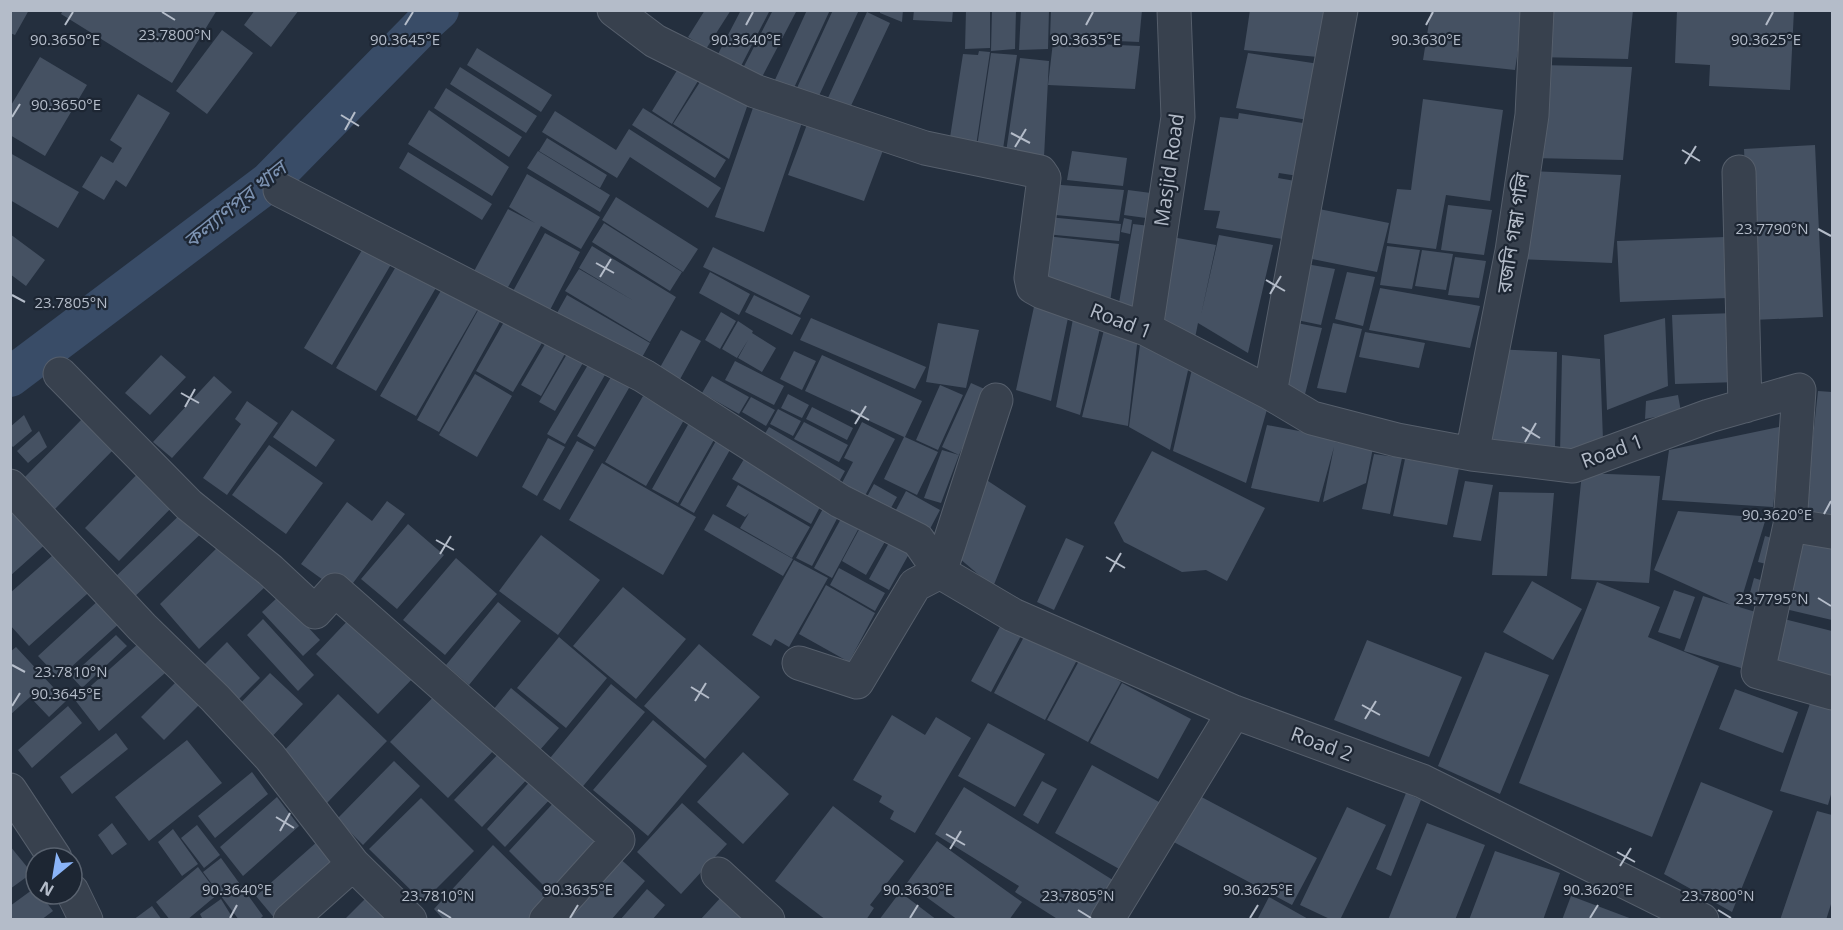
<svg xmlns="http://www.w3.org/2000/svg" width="1843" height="930" font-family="'Open Sans','Noto Sans Bengali',sans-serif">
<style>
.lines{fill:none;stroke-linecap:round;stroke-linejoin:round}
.canal{stroke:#394c67;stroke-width:40}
.building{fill:#455162}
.street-casing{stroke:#565f6c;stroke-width:35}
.street{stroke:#38414e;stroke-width:33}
.ticks{fill:none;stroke:#b4bcc9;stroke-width:2}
.labels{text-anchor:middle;stroke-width:4.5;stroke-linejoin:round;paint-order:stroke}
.street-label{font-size:20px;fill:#b4bcc9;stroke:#1d2633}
.water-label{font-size:21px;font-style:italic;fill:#7c92b1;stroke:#1d2633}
.ticks-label{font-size:15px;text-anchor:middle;fill:#b4bcc9;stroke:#1d2633;stroke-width:4.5;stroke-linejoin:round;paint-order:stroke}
</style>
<rect width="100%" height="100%" fill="#242f3e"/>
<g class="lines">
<path class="canal" d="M10 377 269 182 428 20 439 10"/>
</g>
<path class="building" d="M10 10H29L15 35 10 33Z
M63 10H217L172 83 61 14Z
M255 10H299L271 47 244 25Z
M705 10H731L706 49 688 37Z
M741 10H770L740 68 717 56Z
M773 10H797L761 79 742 70Z
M807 10H830L793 90 774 82Z
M833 10H859L817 100 796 90Z
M880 10H903L902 22 880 13Z
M914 10H953L952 22 913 20Z
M966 10H990V48L965 49Z
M992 10H1016L1015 49 991 51Z
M1021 10H1049L1048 49 1019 50Z
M1051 10H1142L1139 42 1050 38Z
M1250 10 1325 12 1318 57 1244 50Z
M1431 10H1524L1515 70 1423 60Z
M1540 10H1633L1628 59 1535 57Z
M1677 10H1794L1790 90 1709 86 1710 65 1675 63Z
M867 12 890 23 849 110 827 100Z
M222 30 253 53 207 114 176 91Z
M1053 42 1140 46 1135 89 1048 85Z
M477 48 552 95 541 112 467 65Z
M979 51 990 52 976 146 949 144 963 54 978 55Z
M991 53 1017 55 1003 149 977 147Z
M1248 53 1319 64 1308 120 1236 108Z
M40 57 87 85 45 156 10 135V107Z
M1020 58 1049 61 1044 157 1006 152Z
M684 59 704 71 672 124 652 111Z
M1540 65 1632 67 1623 160 1532 158Z
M460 67 537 116 526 133 450 84Z
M707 71 750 98 729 159 673 124Z
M446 88 522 137 509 157 434 108Z
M138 94 170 113 126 187 116 180 104 200 82 187 101 156 113 163 122 148 110 140Z
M1423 99 1503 110 1490 201 1446 195 1436 249 1387 243 1397 189 1411 190Z
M755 102 804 117 764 232 715 217Z
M643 108 726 160 715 178 632 125Z
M429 110 509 167 492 196 408 144Z
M555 111 616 150 629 129 721 188 708 208 630 157 617 178 542 132Z
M1239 113 1309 124 1298 176 1279 173 1278 178 1301 182 1289 240 1216 228 1220 211 1204 210 1220 117 1238 119Z
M809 119 885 145 864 201 788 175Z
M547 138 607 175 600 188 539 151Z
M1815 145 1823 317 1752 320 1744 149Z
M538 151 610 195 600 212 527 168Z
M1072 151 1127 158 1123 186 1067 180Z
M408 152 492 204 482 220 399 168Z
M10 153 79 192 58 228 10 200Z
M1530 171 1621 175 1612 263 1521 259Z
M527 174 600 217 581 249 541 226 506 291 473 273 508 209 535 223 509 207Z
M1049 184 1124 190 1119 221 1045 214Z
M1128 190 1151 193 1146 218 1124 215Z
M616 197 698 249 683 272 602 220Z
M1448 205 1492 210 1484 255 1441 250Z
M1319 209 1389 223 1377 272 1307 258Z
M1048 217 1121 224 1119 241 1045 234Z
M1124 218 1132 220 1130 234 1121 232Z
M604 223 682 272 670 291 592 242Z
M1133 224 1159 227 1142 318 1117 314Z
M545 233 580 252 549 312 512 293Z
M10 234 45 260 26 286 10 274Z
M1219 235 1273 245 1248 353 1198 323 1195 338 1154 317 1172 237 1216 245 1201 315Z
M1046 236 1119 244 1110 302 1039 280Z
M1725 237 1728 298 1620 302 1617 241Z
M365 245 393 261 332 365 304 348Z
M592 246 676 297 650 342 565 291 579 269 634 301 579 268Z
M1387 246 1420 250 1412 289 1380 285Z
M713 247 810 296 800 315 703 267Z
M1422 250 1453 254 1446 290 1415 286Z
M1455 257 1486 261 1479 298 1448 295Z
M398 263 437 286 376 391 336 368Z
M1306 264 1335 269 1321 325 1292 319Z
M710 272 750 294 739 315 699 293Z
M1347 272 1375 277 1363 326 1335 319Z
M443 287 479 307 416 416 380 396Z
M1380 288 1480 306 1470 348 1369 330Z
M567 295 650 343 635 370 552 322Z
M754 295 801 318 792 335 745 312Z
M1035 302 1069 313 1051 401 1016 390Z
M481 305 502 318 439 432 417 420Z
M721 312 736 321 720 349 705 340Z
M1736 313 1738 382 1675 384 1672 315Z
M508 315 546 336 513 392 476 371Z
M811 318 926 367 915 389 800 340Z
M1665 318 1668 386 1607 410 1604 335Z
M1073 319 1100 328 1080 415 1056 407Z
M738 321 753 331 752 333 776 348 762 372 738 358 748 340 737 358 722 349Z
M1106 322 1138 336 1128 426 1082 417Z
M1292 322 1322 328 1304 398 1278 380Z
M938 323 979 330 966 388 926 382Z
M1333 323 1362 329 1346 393 1317 388Z
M681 330 701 341 673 392 653 380Z
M1365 332 1425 343 1419 368 1359 357Z
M551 334 570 345 541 396 521 385Z
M1141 337 1189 366 1170 450 1129 427Z
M571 347 587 356 555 411 539 402Z
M1494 349 1557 352 1555 448 1483 445Z
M794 351 816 361 802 390 780 379Z
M161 355 186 377 150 415 125 393Z
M822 355 922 401 905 437 938 452 917 495 884 479 904 437 805 391Z
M1562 355 1600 359 1603 440 1560 454Z
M592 358 609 368 565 444 547 434Z
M735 361 784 386 774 405 725 380Z
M1192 369 1268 406 1246 483 1173 451Z
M615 370 633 381 595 447 577 436Z
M475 374 512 396 477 457 439 435Z
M214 376 232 392 172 458 153 442Z
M712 376 749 397 739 414 702 393Z
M971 383 989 391 959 455 942 447Z
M940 385 963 395 938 450 916 440Z
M1818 391 1832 392V521L1804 519Z
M788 394 809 405 802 418 781 408Z
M1678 395 1681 412 1645 419 1646 401Z
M643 396 684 420 646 486 605 462Z
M751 397 775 410 766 426 742 412Z
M247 401 278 423 227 495 203 478 241 424 235 419Z
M812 407 853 428 847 440 806 419Z
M778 409 801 421 793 436 770 424Z
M292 410 335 440 316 467 273 437Z
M24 415 32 431 13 447 10 444V427Z
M86 415 118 445 55 509 24 478Z
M804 422 848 445 839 462 794 439Z
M862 422 895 439 858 509 835 496 853 462 844 458Z
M689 423 715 438 678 503 652 489Z
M1267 425 1336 438 1335 442 1373 448 1366 483 1323 502 1334 447 1319 502 1251 488Z
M1783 426 1773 507 1662 500 1669 450Z
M769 427 845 471 835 489 758 445Z
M39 431 47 447 28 463 17 451Z
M548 438 565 447 537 496 522 487Z
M717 439 731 448 694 513 680 505Z
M577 441 594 450 560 510 543 500Z
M269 445 323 483 286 534 232 495Z
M750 449 827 494 811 524 732 479Z
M942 450 959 455 941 503 924 498Z
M1152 451 1265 508 1227 581 1206 570 1182 572 1124 542 1114 523Z
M1374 454 1402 458 1390 514 1362 509Z
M1405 459 1459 468 1447 525 1393 516Z
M602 463 696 517 663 575 569 520Z
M147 464 181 498 119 561 85 528Z
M1582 473 1660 476 1649 583 1571 579Z
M982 477 1026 506 993 587 952 552Z
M1465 481 1493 485 1481 541 1453 537Z
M874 484 897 497 886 517 863 504Z
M738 485 810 527 792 558 740 528 749 513 745 517 726 506Z
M906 491 940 510 923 542 889 523Z
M1499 492 1554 493 1547 576 1492 575Z
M387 501 405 514 344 595 301 564 347 502 372 521Z
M10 503 49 541 10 576Z
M825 505 840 513 812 566 796 558Z
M189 506 207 528 130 601 112 580Z
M1678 511 1766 518 1739 607 1769 616 1751 671 1684 651 1703 596 1731 605 1654 570Z
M713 514 793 559 783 576 704 530Z
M843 515 861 524 832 578 814 568Z
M408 524 444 555 397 609 361 579Z
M862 524 887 538 866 575 842 561Z
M541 535 600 580 558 635 499 591Z
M1765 536 1782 541 1775 566 1758 562Z
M1801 537 1832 544V620L1781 608Z
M1066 538 1084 546 1054 610 1037 602Z
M224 541 265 587 199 649 160 604Z
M890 541 910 552 889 590 869 579Z
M61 548 96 586 29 646 10 625V593Z
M456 558 497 594 445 655 403 620Z
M794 560 828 578 789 647 775 639 771 646 752 635Z
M839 568 885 593 875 611 830 585Z
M1754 578 1770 583 1764 609 1747 604Z
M1532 581 1582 609 1553 660 1503 632Z
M1597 582 1660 607 1648 637 1719 666 1652 837 1519 783Z
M826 585 875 613 849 662 799 634Z
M623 587 686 639 636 699 573 646Z
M1674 590 1695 597 1680 639 1658 632Z
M279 596 320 640 303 656 262 612Z
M101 598 122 621 59 678 38 656Z
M498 602 521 621 469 685 446 665Z
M354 614 417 674 378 714 316 654Z
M1776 617 1832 631V683L1761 666Z
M263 619 314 675 298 691 247 635Z
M1003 621 1023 632 991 692 971 681Z
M1026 633 1077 660 1045 720 994 693Z
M116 635 127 646 82 688 71 676Z
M148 635 173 666 99 731 75 700Z
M559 637 607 678 566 728 517 688Z
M1367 640 1462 677 1429 757 1334 720Z
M227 642 260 678 234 704 201 668Z
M699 644 760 697 705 759 644 706Z
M16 647 66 701 49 717 30 697 10 715V652Z
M1485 652 1549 675 1500 794 1438 766Z
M1080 659 1121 682 1088 742 1047 720Z
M270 673 303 704 265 744 231 713Z
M181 677 204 700 164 740 141 717Z
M1122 683 1191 719 1158 779 1090 743Z
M611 684 645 712 579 791 546 763Z
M511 688 559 728 540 750 493 710Z
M1735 689 1798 712 1783 753 1719 729Z
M1815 689 1832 694V791L1828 805 1780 791Z
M440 690 498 746 448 798 390 742Z
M338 694 387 741 327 803 278 757Z
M68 706 82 723 32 768 18 750Z
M892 715 925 735 936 717 971 738 915 833 890 819 894 811 879 802 882 796 853 780Z
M653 720 707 766 648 836 593 790Z
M988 723 1045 754 1015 807 958 776Z
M116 733 128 749 72 794 60 777Z
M187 740 222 783 149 841 115 797Z
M504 748 532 774 482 827 454 800Z
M743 752 789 794 743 844 697 802Z
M394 761 420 786 363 845 337 819Z
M1092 765 1159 802 1121 870 1055 833Z
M252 772 268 794 215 838 198 816Z
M535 776 554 795 505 847 487 829Z
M1042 781 1057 789 1038 824 1023 815Z
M1701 782 1773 811 1732 912 1664 874Z
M964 787 1124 887 1102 920H1059L1015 892 1019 886 935 834Z
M1192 792 1317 858 1292 905 1168 839Z
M1406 793 1421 800 1391 876 1376 869Z
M277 797 299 826 243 876 220 847Z
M421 798 474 851 423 902 369 849Z
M557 799 599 840 550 892 509 851Z
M682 803 727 844 681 894 637 852Z
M833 806 904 861 870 905 874 908 866 920H826L775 881Z
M1347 807 1386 825 1340 920H1332L1300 905Z
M1817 811 1832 815V901L1826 920H1780Z
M112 823 127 844 112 855 98 835Z
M1427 823 1485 845 1455 920H1388Z
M197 825 220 855 204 868 181 838Z
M173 829 198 864 182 876 158 842Z
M318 841 340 868 276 920 256 896Z
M937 841 1022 902 1009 920H958L907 883Z
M493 845 550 901 533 920H444L434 909Z
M10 846 32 873 10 889Z
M1495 851 1560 873 1543 920H1469Z
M616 855 645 881 611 920H559Z
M221 858 263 916 259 920H239L203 872Z
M198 867 218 894 187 920H170L156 902Z
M36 887V894H40L53 911 41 920H10V906Z
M647 889 665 905 652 920H620Z
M373 891 402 920H344Z
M900 892 937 920H879Z
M723 895 750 920H700Z
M1571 896 1632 919V920H1562Z
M1269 897 1310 920H1257Z
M221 899 234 920H203L200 914Z
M152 906 162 920H133Z"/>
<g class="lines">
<defs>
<path id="street" d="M614 10 655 41 755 91 925 148 1040 172 1044 178 1031 278 1033 287 1042 292 1146 329 1270 393 1312 418 1397 440 1472 454 1573 466 1709 416 1799 390 1790 525 1832 532
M1739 172 1745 406
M280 190 644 376 840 501 918 540 940 572 1013 615 1234 712 1422 781 1702 920
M1146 329 1178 117 1174 10
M60 374 189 505 270 570 315 612 335 590 618 840 546 920
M1270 393 1341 10
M1472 454 1512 251 1532 115 1537 10
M10 486 142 627 215 698 270 757 353 864 410 920
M1790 525 1758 672 1832 693
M799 663 857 682 915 585 940 572 996 400
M10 790 55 858
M718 874 768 920
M72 891 86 920
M290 920 353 864
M1107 920 1234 712"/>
</defs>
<use href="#street" class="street-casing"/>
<use href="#street" class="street"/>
</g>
<path class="ticks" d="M162 12 175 20M65 25 73 12M405 25 413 12M746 25 753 12M1086 25 1093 12M1426 25 1433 12M1766 25 1773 12M341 115 359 126M12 117 20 104M345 130 355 112M1011 133 1030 143M1015 147 1026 129M1682 150 1700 161M1685 164 1696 146M1818 229 1831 236M596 263 614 273M600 277 611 259M1266 280 1285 291M1270 294 1281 276M12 295 25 302M181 393 199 403M185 407 195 389M851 410 869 420M855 424 866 406M1522 427 1540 438M1525 442 1536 423M1824 514 1831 501M436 540 454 550M440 554 451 536M1106 557 1125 568M1110 572 1121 553M1818 598 1831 606M12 665 25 672M691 687 709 698M695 701 706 683M1362 705 1380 715M12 706 20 693M1365 719 1376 701M276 817 294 828M280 831 290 813M946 834 965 845M950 849 961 831M1617 852 1635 862M1620 866 1631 848M438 910 451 918M1078 910 1091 918M1718 910 1731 918M230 918 237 905M570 918 578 905M910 918 918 905M1250 918 1258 905M1590 918 1598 905"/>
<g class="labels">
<g class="street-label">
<text transform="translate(1169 170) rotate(-82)" y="7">Masjid Road</text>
<text transform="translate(1513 233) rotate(-81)" y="7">রজনি গন্ধা গলি</text>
<text transform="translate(1121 321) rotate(21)" y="7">Road 1</text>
<text transform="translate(1612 451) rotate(-20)" y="7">Road 1</text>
<text transform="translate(1322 744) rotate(20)" y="7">Road 2</text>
</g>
<g class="water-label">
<text transform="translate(235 205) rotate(-39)" y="7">কল্যাণপুর খাল</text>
</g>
</g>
<g class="ticks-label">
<text x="175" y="40">23.7800°N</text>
<text x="405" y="45">90.3645°E</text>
<text x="746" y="45">90.3640°E</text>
<text x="1086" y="45">90.3635°E</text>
<text x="1426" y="45">90.3630°E</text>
<text x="1766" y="45">90.3625°E</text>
<text x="65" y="45">90.3650°E</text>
<text x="66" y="110">90.3650°E</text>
<text x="1772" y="234">23.7790°N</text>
<text x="71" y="308">23.7805°N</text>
<text x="1777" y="520">90.3620°E</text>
<text x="1772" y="604">23.7795°N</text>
<text x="71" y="677">23.7810°N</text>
<text x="66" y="699">90.3645°E</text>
<text x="237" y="895">90.3640°E</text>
<text x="578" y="895">90.3635°E</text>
<text x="918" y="895">90.3630°E</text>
<text x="1258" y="895">90.3625°E</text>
<text x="1598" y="895">90.3620°E</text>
<text x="438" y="901">23.7810°N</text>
<text x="1078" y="901">23.7805°N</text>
<text x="1718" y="901">23.7800°N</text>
</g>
<rect width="1843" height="930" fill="none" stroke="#b4bcc9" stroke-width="24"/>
<g transform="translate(54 876) rotate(210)"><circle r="28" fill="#1d2633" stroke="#59626f" stroke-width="1.5"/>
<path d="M0-4.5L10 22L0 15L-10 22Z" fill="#8ab4f8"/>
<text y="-9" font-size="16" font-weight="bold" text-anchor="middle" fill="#b4bcc9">N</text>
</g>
</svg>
